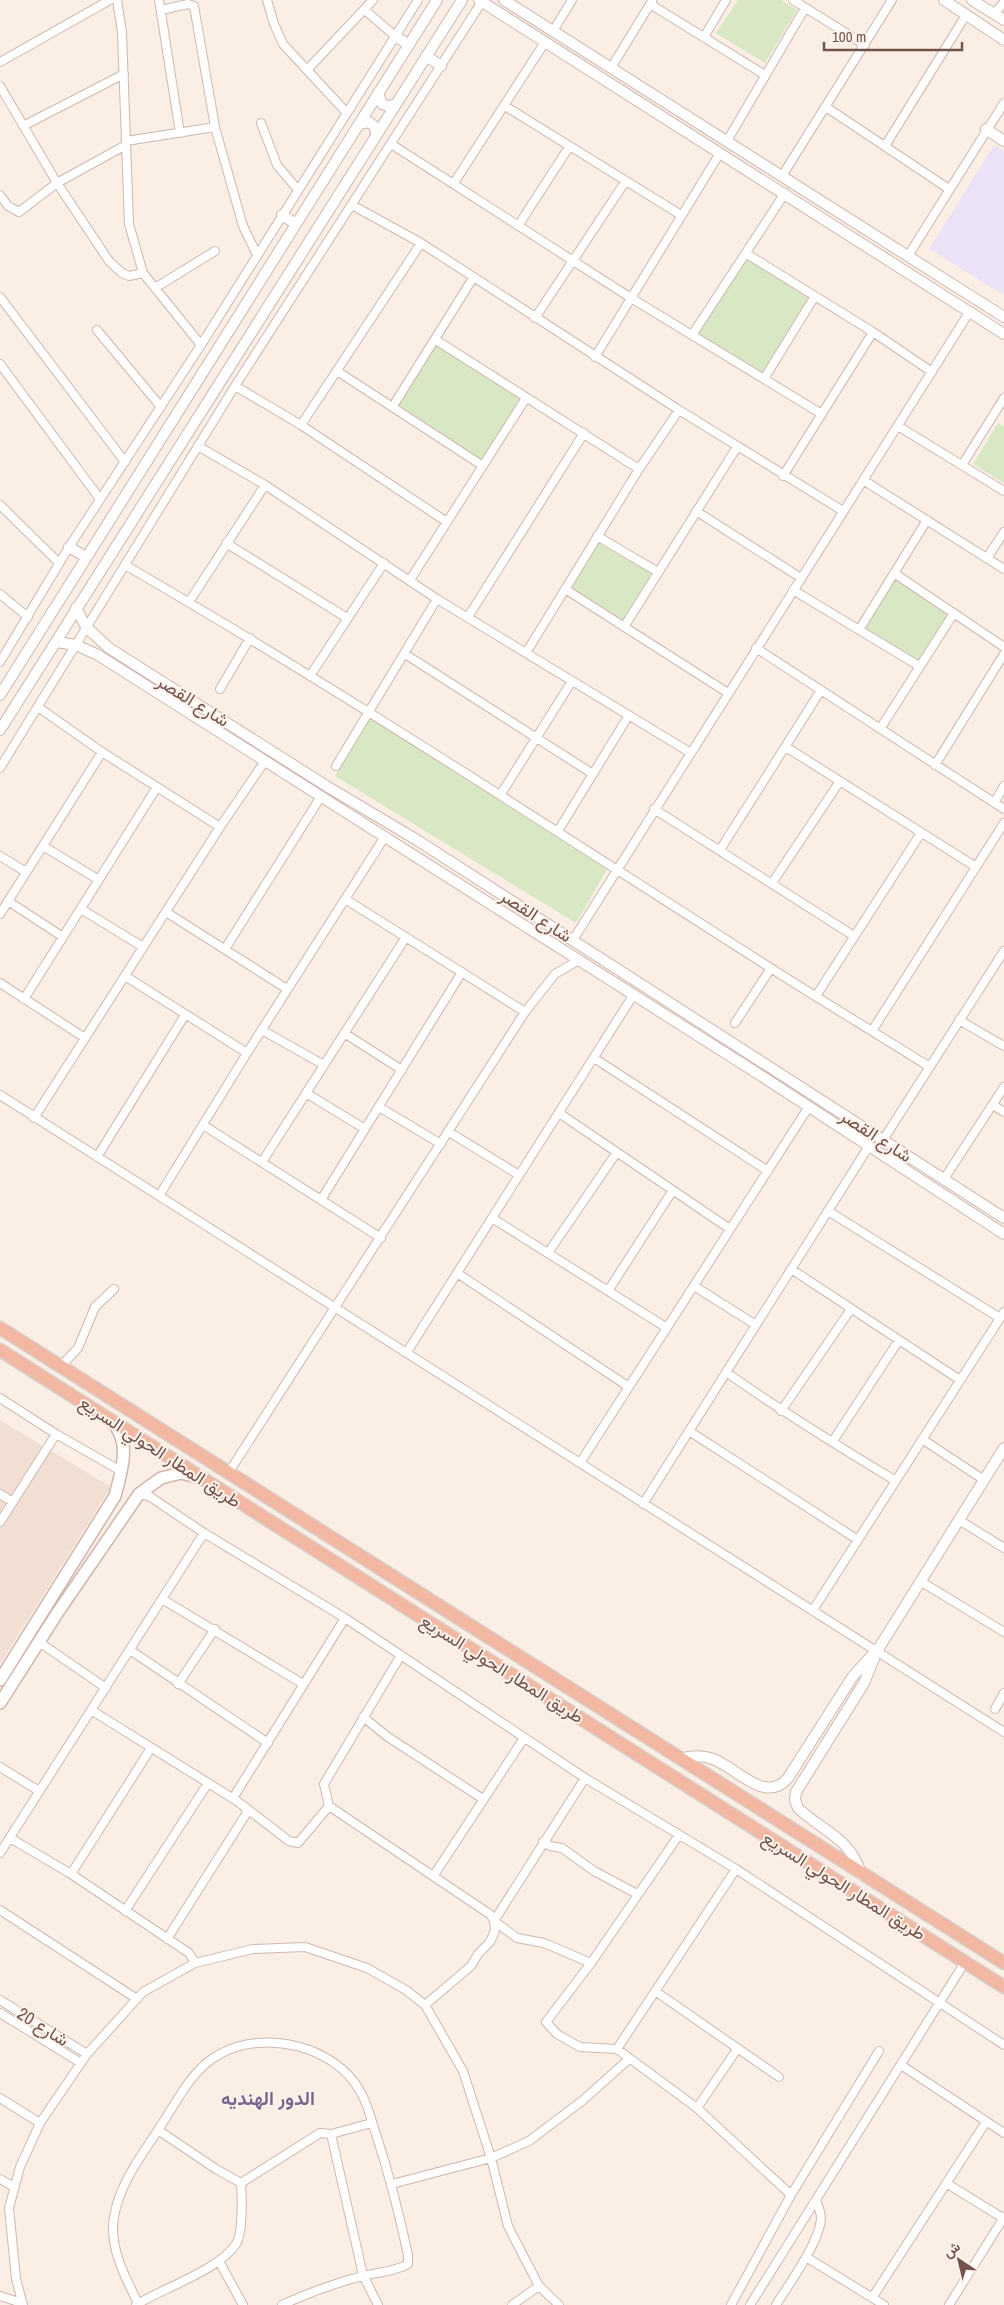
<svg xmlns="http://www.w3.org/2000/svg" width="1004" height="2305" font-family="'Archivo Narrow',Vazirmatn,sans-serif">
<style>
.residential{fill:#f2dfd4}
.education{fill:#ece2f7}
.green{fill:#d8e7c4}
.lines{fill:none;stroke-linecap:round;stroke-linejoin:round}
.minor-casing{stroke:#ceb7af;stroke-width:10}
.tertiary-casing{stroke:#ceb7af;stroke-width:12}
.secondary-casing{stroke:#d0b6ac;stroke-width:14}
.trunk-casing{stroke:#d8cfcd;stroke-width:15}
.minor{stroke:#fff;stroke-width:8}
.tertiary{stroke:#fff;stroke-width:10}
.secondary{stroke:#fff;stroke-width:11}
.trunk{stroke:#f3b8a1;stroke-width:12}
.labels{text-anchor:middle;stroke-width:4;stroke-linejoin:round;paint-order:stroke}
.street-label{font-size:18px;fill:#72534c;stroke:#fef3eb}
.neighbourhood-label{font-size:19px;font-weight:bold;fill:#79648e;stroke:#fef3eb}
</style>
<rect width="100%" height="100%" fill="#fbefe5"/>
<path class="residential" d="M0 1420 111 1487 0 1664Z"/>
<path class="education" d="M994 145 1004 151V295L929 249Z"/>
<path class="green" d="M738 0H781L797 10 765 63 716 33Z
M745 258 810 299 762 374 697 333Z
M437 344 523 397 482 462 399 405Z
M998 423 1004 427V483L973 464Z
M598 543 652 573 623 620 571 588Z
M895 579 949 615 919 662 864 628Z
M370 717 607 869 576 923 335 776Z"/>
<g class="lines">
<defs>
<path id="minor" d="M117 0 122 32 129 224 143 273 201 345
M159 0 180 133
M267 0 274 24 283 44 346 112
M793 0 865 45
M650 4 765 75
M161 10 188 4 194 6 215 127 243 226 257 255
M365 10 395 36
M994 14 1004 2
M553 31 572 0
M704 37 726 0
M0 62 110 0
M611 68 652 1
M307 70 373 0
M0 86 57 183 109 261 122 273 129 276 143 273
M505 106 681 215
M826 107 949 189
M261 123 277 165 298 190
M23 126 124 74
M126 141 215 127
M727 141 805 8
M391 144 631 298 820 413
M885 146 966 15
M782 176 892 0
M454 183 545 42
M0 195 8 206 19 212 57 183 126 145
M352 205 421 243 679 410 843 511
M518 226 569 147
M747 254 873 332 932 372
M908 256 1004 103
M155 288 215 251
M0 297 125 462
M535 318 625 182
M97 330 161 407
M692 335 785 193
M436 340 639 469
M595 357 720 153
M0 364 100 499
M337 371 483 466
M764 379 815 296
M235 386 301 425 447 522
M393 406 473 278
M301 425 421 243
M898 426 1004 491
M198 446 265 485 437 599 691 753
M962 465 1004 398
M783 476 873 332
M863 480 1004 569
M0 505 59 563
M696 511 801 578
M597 536 658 572
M226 543 347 618
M987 558 1004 532
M125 565C339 689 546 825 755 958 812 995 871 1030 928 1066
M894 573 1004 647
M410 580 526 398
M565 589 728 693
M793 590 919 666
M0 594 28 617
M189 602 265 485
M468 617 584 433
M624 627 737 447
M859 630 927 520
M756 648 1004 809
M526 653 639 469 679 410
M405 654 593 774
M0 662 69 547 201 345 418 0
M310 676 384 563
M220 689 250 638
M38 707 102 752 220 827
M880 729 954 613
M786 747 976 867
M935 765 1004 654
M336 766 437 599
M0 768 235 386 483 0
M501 794 572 681
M994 803 1004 786
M654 809 854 936
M558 831 629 715
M43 846 99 880
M720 850 821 690
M0 856 26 872
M772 883 840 781
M345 899 525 1012
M8 901 63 937
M81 909 143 947
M166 912 287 989
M0 914 102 752
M573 940 970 311
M225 949 320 798
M125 976 247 1053
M0 983 85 1038
M816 996 921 833
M24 999 157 787
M959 1020 1004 1046
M735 1023 771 968
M262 1030 324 1065
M872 1031 1004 823
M344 1033 402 1070
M594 1058 768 1171
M306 1093 365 1129
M0 1095 1004 1732
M993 1105 1004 1112
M379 1107 441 1144
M559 1113 730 1229
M34 1118 220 827 265 761
M203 1125 381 1238
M449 1132 519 1175
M883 1140 1004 951
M97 1157 185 1015
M262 1162 406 937
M944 1179 1004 1087
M159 1196 247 1053 384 838
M321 1200 462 972
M828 1211 1000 1318
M492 1218 667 1328
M548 1253 617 1152
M791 1269 960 1380
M457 1273 629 1387
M694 1286 756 1325
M608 1291 673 1190
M407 1352 634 994
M61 1366 78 1348 95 1307 114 1289
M726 1372C781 1411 838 1446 896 1481
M0 1398 56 1434 121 1471
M781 1411 851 1309
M689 1431 858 1540
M922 1439 984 1480
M833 1441 899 1340
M580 1463 808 1108
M229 1472 525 1012 555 974 579 960
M0 1494 13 1502
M139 1494 149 1496 204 1533 345 1618 585 1778 736 1869 1004 2045
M643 1504 869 1146
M959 1520 1004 1548
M0 1522 56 1434
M920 1581 1004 1632
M162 1599 303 1684
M813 1610 1004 1312
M39 1642 106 1688
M130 1650 268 1743
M401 1655 324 1784 329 1806 491 1915 494 1921 495 1931 490 1942 478 1954 471 1966 425 2005
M178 1684 215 1629
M995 1709 1004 1693
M91 1710 237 1801 289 1841 298 1843 329 1806
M363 1717 388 1737 483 1799
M0 1767 39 1791
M585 1778 494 1921 517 1938 544 1943 591 1963
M233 1798 345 1618
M679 1835 591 1963 546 2022 557 2034 580 2047 617 2049 697 2108 791 2195
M10 1838 71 1874 189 1953 195 1963
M543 1842 550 1846 562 1848 594 1871 637 1894
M0 1853 204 1533
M71 1874 151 1748
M434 1875 524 1738
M0 1910 137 1999
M125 1911 208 1783
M167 1939 248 1811
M655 1991 779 2077
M0 2000 87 2054
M0 2013 81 2063
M617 2049 736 1869
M901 2065 1004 2133
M0 2098 40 2123
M697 2108 738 2048
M331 2134 363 2275 378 2305
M0 2179 14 2187
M241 2183 320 2133 331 2134 372 2123
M946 2183 1003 2218
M392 2184 491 2158 529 2141 582 2101 629 2059
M806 2257 884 2305
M219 2261 243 2305
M0 2296 22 2303
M872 2298 986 2122
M138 2303C126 2279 112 2253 113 2225 114 2213 118 2199 123 2188 132 2167 146 2149 158 2130 176 2104 191 2069 220 2054 265 2029 335 2046 360 2091 368 2104 371 2120 376 2134 389 2174 399 2213 408 2255V2264C394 2272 378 2272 363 2276 335 2283 308 2293 282 2305
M23 2305 16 2279 9 2208 20 2167 40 2123 87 2054 143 1992 195 1963 253 1949 305 1947 367 1968 406 1990 425 2005 463 2071 491 2158 508 2226 539 2286 559 2305
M136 2305C163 2288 219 2270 236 2244 243 2234 242 2196 241 2183L216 2169 158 2130
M512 2305 539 2286
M731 2305 791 2195 879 2051
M750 2305 965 1962
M776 2305C789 2284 819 2243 821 2219 821 2213 818 2205 816 2200
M949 2305 1004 2217"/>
<path id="tertiary" d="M479 0 1004 334
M504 0 1004 317
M944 0 1004 40
M972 0 1004 20
M395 36 409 45
M426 56 441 66
M378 93 382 104 388 106 394 105
M359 124 369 122 374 126 376 133
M986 129 1004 141
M282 215 296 224
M69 547 86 557
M76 608 86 627 109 648 328 787 417 840 1004 1218
M56 642 76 645 98 655 760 1075 1004 1234
M0 695 437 0
M0 730 462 0
M679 1759C690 1756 702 1755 713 1759 736 1767 765 1805 788 1778L853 1676 876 1651
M861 1874C850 1837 823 1832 798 1808L795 1800 796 1792 864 1683 877 1651 1004 1448"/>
<path id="secondary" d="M0 1680 115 1496C121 1472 132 1443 112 1422
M0 1703 58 1612 139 1494 161 1478 181 1473 197 1477"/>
<path id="trunk" d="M0 1328 1004 1963
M0 1350 1004 1987"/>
</defs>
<use href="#minor" class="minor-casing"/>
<use href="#tertiary" class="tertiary-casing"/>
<use href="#secondary" class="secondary-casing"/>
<use href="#trunk" class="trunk-casing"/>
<use href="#minor" class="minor"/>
<use href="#tertiary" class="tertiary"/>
<use href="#secondary" class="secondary"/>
<use href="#trunk" class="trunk"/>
</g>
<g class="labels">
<g class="street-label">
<text transform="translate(193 701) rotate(32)" y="6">شارع القصر</text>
<text transform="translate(536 916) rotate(33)" y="6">شارع القصر</text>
<text transform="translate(876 1136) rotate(33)" y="6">شارع القصر</text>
<text transform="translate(160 1452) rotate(33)" y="6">طريق المطار الحولي السريع</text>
<text transform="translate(502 1669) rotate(32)" y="6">طريق المطار الحولي السريع</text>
<text transform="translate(844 1886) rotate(32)" y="6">طريق المطار الحولي السريع</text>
<text transform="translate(43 2027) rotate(32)" y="6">شارع 20</text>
</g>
<g class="neighbourhood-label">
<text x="268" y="2105">الدور الهنديه</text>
</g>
</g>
<g transform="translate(959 2260) rotate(325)" stroke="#fef3eb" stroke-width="4" paint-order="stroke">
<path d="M0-4L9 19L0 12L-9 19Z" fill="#72534c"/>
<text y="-8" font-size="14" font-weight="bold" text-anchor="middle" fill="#72534c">ش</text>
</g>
<path d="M824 42v8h138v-8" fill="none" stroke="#72534c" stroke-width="2.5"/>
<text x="832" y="42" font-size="15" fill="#72534c" stroke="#fef3eb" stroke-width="4" paint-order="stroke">100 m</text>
</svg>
